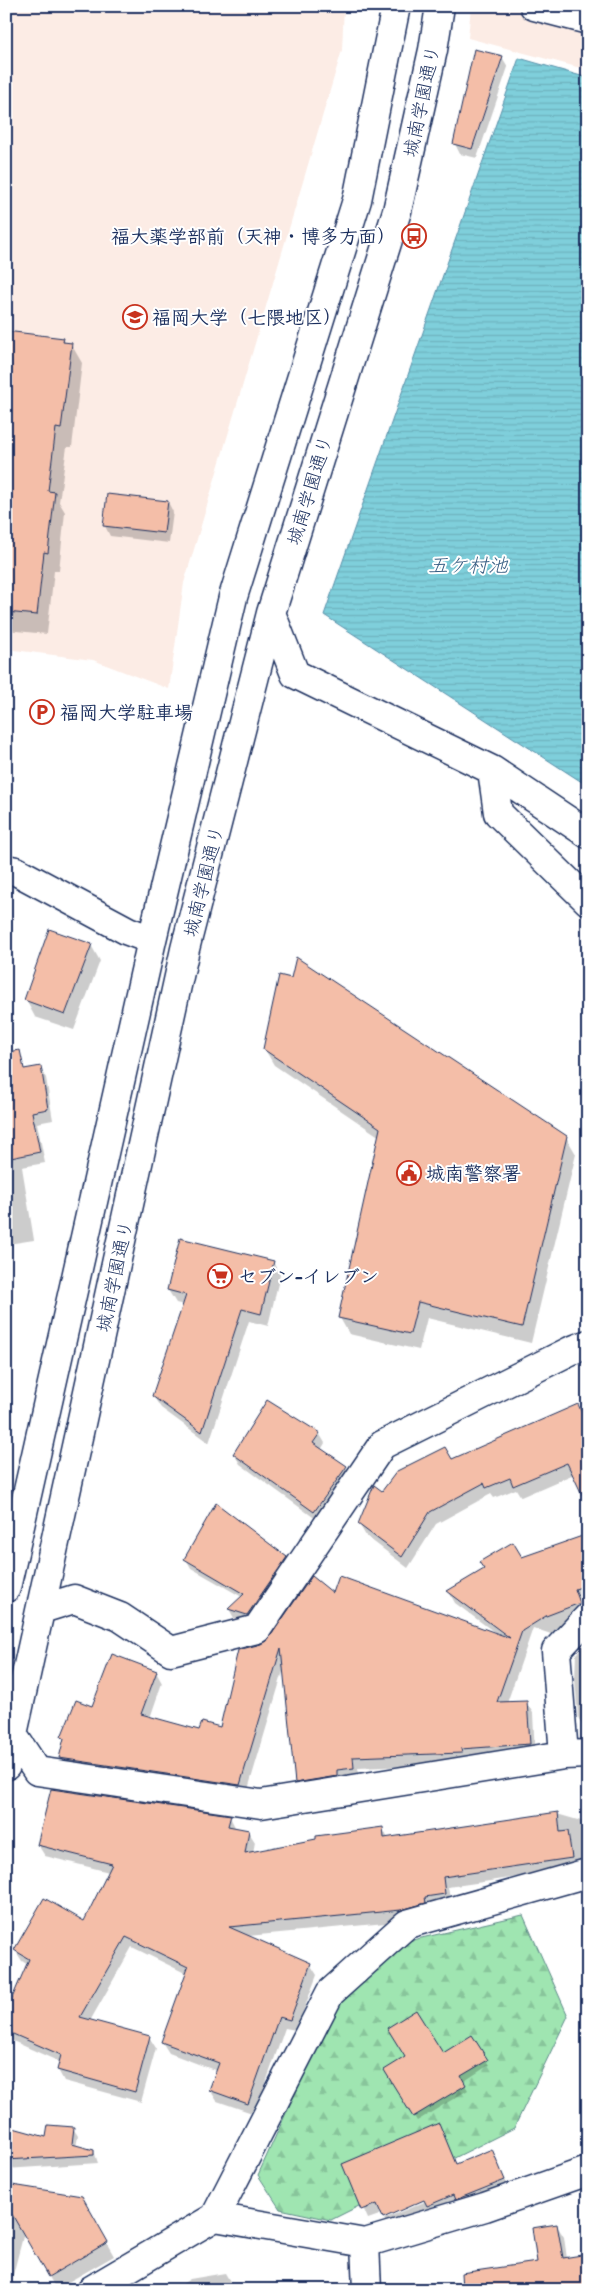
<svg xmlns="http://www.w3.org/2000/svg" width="594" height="2296" font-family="'Patrick Hand','Klee One',sans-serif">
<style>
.built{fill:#fcece5}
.forest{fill:url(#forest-firs);stroke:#5d8a88}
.water{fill:url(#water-rules);stroke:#578fa9}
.shadow{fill:#0003}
.building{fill:#f4bea8;stroke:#1b2f5e}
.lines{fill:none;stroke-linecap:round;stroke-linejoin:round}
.minor-casing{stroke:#1b2f5e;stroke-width:31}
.minor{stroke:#fff;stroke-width:28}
.labels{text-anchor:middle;stroke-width:4;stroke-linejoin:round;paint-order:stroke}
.street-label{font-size:19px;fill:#1b2f5e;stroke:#fff}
.poi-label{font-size:19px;font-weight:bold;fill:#1b2f5e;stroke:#fff;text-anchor:start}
.water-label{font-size:20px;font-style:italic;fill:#395f84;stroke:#fff}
</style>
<defs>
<pattern id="forest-firs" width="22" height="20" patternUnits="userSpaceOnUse" patternTransform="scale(1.25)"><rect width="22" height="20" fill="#9fe5b1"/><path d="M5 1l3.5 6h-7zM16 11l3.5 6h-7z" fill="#88c59b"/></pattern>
<pattern id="water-rules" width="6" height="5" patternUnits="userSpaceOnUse" patternTransform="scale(1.25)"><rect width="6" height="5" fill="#7fcfdb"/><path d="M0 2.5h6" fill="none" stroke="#6db2be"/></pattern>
</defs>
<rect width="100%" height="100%" fill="#fff"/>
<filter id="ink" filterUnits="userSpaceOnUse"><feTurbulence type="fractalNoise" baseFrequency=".02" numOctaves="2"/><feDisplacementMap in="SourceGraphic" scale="10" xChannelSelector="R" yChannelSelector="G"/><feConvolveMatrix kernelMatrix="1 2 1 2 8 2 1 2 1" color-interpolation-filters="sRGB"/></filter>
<g filter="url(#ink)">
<path class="built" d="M6 6H344L342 50 184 583 169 689 93 660 6 649Z
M471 6H588V70L468 38Z"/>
<path class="forest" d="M523 1915 568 2016 514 2128 331 2220 280 2209 258 2175 335 2005 408 1941Z"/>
<path class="water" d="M519 58 588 78V786L324 615Z"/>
<path class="shadow" d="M502 57 508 67 477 158 460 154 455 144Z
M6 332 63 339 66 344H71L82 363 72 447H67L59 502 65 512 59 571H54L47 634 6 630Z
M168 502 173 512 169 543 110 536 105 526Z
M91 945 100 961 74 1030 35 1017 26 1000Z
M264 1048 566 1137 576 1154 531 1343 427 1318 419 1350 349 1334 340 1318 380 1137 274 1065Z
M40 1067 46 1078 53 1120 37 1123 45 1163 22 1167 34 1240 8 1244 6 1274V1073Z
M273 1262 280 1275 268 1326 249 1321 209 1443 161 1408 153 1396 184 1305 176 1303 168 1290Z
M6 1304 12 1315 10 1380H6Z
M578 1406 585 1419 588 1418V1501L574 1474 521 1497 516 1489 494 1498 491 1494 436 1524 408 1568 366 1536 359 1524 374 1487 383 1493Z
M319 1433 325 1443 321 1450 346 1467 351 1477 320 1522 240 1464 234 1454Z
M588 1535V1598L581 1601 586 1616 563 1638 533 1628 507 1703 526 1702 533 1713 535 1755 467 1764 358 1768 360 1779 302 1794 296 1782 284 1668 246 1796 67 1770 60 1758 65 1740 63 1737 93 1708 156 1672 162 1683 150 1718 199 1731 221 1728 261 1645 333 1595 497 1634 455 1603 449 1592 521 1559Z
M286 1558 291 1567 251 1624 234 1618 229 1609 242 1597 191 1568 186 1559Z
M585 1644H588V1729H584L578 1717 575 1679 576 1654Z
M557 1814 588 1823V1871L567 1870 448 1887 451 1905 407 1921 248 1936 310 1964 317 1975 296 2030 285 2028 255 2114 217 2101 210 2090 217 2071 169 2053 162 2042 187 1974 132 1947 90 2021 149 2037 156 2048 141 2102 64 2081 58 2070 60 2062 6 2038V2015L28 1965 22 1961 15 1950 85 1923 109 1872 45 1856 38 1845 230 1817 236 1829 248 1831 255 1842 253 1853 382 1828 388 1838Z
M472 2037 489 2065 463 2082 468 2090 417 2121 386 2071 407 2058 442 2055Z
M439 2125 457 2165 491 2150 510 2190 389 2227 384 2219 431 2199 430 2197 368 2219 344 2164Z
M6 2128 47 2139 73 2128 78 2136 76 2147 94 2151 98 2163 6 2169Z
M6 2185 81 2198 114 2256 56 2289 24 2233 9 2290H6Z
M557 2226 564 2237 567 2259 538 2263Z
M225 2273 235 2290H173L190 2279Z"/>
<path class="building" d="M474 49 503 56 472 149 453 144Z
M6 331 64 338 63 342 72 343 61 429 56 428 48 491 55 492 48 553 44 552 37 615 6 612Z
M107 494 168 501 164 533 103 526Z
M49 929 92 944 65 1015 24 1000Z
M296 957 567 1136 522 1327 418 1302 410 1334 338 1318 380 1128 263 1049 279 975 291 978Z
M20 1050 24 1069 41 1066 48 1109 32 1112 40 1152 6 1159V1052Z
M180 1238 274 1261 261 1314 242 1309 202 1432 152 1396 186 1295 167 1290Z
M267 1400 320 1433 313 1443 347 1466 314 1512 233 1454Z
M578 1404 588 1427V1507L567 1463 513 1486 510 1478 486 1488 484 1483 430 1512 402 1557 358 1524 374 1485 382 1491 397 1471 445 1447 452 1459Z
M216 1503 287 1557 247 1615 228 1609 244 1594 184 1559Z
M588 1534V1585L575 1589 580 1603 546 1616 522 1631 497 1702 527 1701 530 1744 461 1749 462 1753 353 1757 354 1768 337 1770V1776L295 1783 281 1648 240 1785 59 1758 64 1738 61 1737 76 1700 92 1706 112 1654 157 1671 141 1714 199 1730 202 1722 220 1727 238 1650 261 1644 269 1638 312 1576 333 1593 339 1576 510 1638 447 1591 484 1569 479 1562 513 1542 522 1557Z
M51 1789 231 1815 228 1826 249 1830 245 1853 316 1839V1836L383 1827 384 1838 558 1812 560 1832 568 1831 572 1858 443 1877 445 1894 425 1897 426 1903 401 1910 229 1927 311 1963 290 2020 279 2017 248 2104 209 2090 219 2063 161 2042 188 1967 126 1937 80 2017 150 2036 135 2092 57 2070 61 2055 6 2031V2012L29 1959 14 1950 44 1898 84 1921 112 1864 37 1845Z
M416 2010 443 2053 472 2035 488 2060 461 2076 466 2085 413 2117 384 2070 405 2057 387 2028Z
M439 2123 456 2164 492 2149 505 2180 455 2200 453 2195 427 2206 424 2200 383 2218 377 2204 361 2210 342 2164Z
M48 2125 74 2127 72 2144 94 2150V2155L6 2160V2126L46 2137Z
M6 2184 82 2196 108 2242 48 2277 6 2204Z
M557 2224 563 2258 588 2254V2290H462L461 2273 537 2262 532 2228Z"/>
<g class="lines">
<defs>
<path id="minor" d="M534 6 588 20
M271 613 295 674 492 770 588 834
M492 770 498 813 588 901
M6 869 16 871 128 931 152 940
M6 1588 152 940 233 597 357 200 396 6
M42 1609 74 1599 120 1617 171 1651 257 1629 382 1445 570 1351 588 1344
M13 1735 37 1771 261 1804 564 1755 588 1754
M564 1755 556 1651 588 1617
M6 1766 185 949 271 613 397 211 433 50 440 6
M215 2217 365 2243 485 2207 588 2171
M365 2243 367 2290
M91 2290 215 2217 330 1993 407 1924 584 1874 588 1876"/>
</defs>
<use href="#minor" class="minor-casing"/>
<use href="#minor" class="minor"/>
</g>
</g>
<defs>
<symbol id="bus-ring" viewBox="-11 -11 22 22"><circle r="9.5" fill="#fff" stroke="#c8321e" stroke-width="1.5"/><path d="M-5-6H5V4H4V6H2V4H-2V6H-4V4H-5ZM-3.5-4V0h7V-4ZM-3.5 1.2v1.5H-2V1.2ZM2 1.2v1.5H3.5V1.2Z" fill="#c8321e"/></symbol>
<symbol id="university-ring" viewBox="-11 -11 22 22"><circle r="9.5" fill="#fff" stroke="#c8321e" stroke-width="1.5"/><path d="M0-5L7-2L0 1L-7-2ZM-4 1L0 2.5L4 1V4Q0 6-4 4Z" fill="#c8321e"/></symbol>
<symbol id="parking-ring" viewBox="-11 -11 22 22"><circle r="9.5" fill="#fff" stroke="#c8321e" stroke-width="1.5"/><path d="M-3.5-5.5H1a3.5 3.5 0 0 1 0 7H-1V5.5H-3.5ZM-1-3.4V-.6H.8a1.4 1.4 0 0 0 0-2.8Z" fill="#c8321e"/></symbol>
<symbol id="civic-ring" viewBox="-11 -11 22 22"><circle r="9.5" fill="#fff" stroke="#c8321e" stroke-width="1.5"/><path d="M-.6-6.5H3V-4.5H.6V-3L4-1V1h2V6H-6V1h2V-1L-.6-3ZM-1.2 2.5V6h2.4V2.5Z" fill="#c8321e"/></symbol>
<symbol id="supermarket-ring" viewBox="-11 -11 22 22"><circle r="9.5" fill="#fff" stroke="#c8321e" stroke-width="1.5"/><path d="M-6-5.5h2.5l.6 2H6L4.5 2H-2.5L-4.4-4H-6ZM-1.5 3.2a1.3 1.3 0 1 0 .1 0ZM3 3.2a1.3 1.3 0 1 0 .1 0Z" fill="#c8321e"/></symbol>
</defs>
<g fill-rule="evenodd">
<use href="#bus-ring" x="400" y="222" width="28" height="28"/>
<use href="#university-ring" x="121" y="303" width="28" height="28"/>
<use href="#parking-ring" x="28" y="698" width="28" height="28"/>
<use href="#civic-ring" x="395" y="1159" width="28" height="28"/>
<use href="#supermarket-ring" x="206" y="1262" width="28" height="28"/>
</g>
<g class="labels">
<g class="street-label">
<text transform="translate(421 101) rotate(-78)" y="7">城南学園通り</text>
<text transform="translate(309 490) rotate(-73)" y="7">城南学園通り</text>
<text transform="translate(203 881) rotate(-76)" y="7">城南学園通り</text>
<text transform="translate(114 1276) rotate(-78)" y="7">城南学園通り</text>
</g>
<g class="poi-label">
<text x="396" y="243" text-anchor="end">福大薬学部前（天神・博多方面）</text>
<text x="152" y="324">福岡大学（七隈地区）</text>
<text x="60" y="719">福岡大学駐車場</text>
<text x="426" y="1180">城南警察署</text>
<text x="238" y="1283">セブン-イレブン</text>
</g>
<g class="water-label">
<text x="468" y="572">五ケ村池</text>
</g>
</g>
<rect width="594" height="2296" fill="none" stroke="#fff" stroke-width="25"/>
<rect x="12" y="12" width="569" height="2271" fill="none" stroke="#1b2f5e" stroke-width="2" filter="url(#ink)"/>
</svg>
